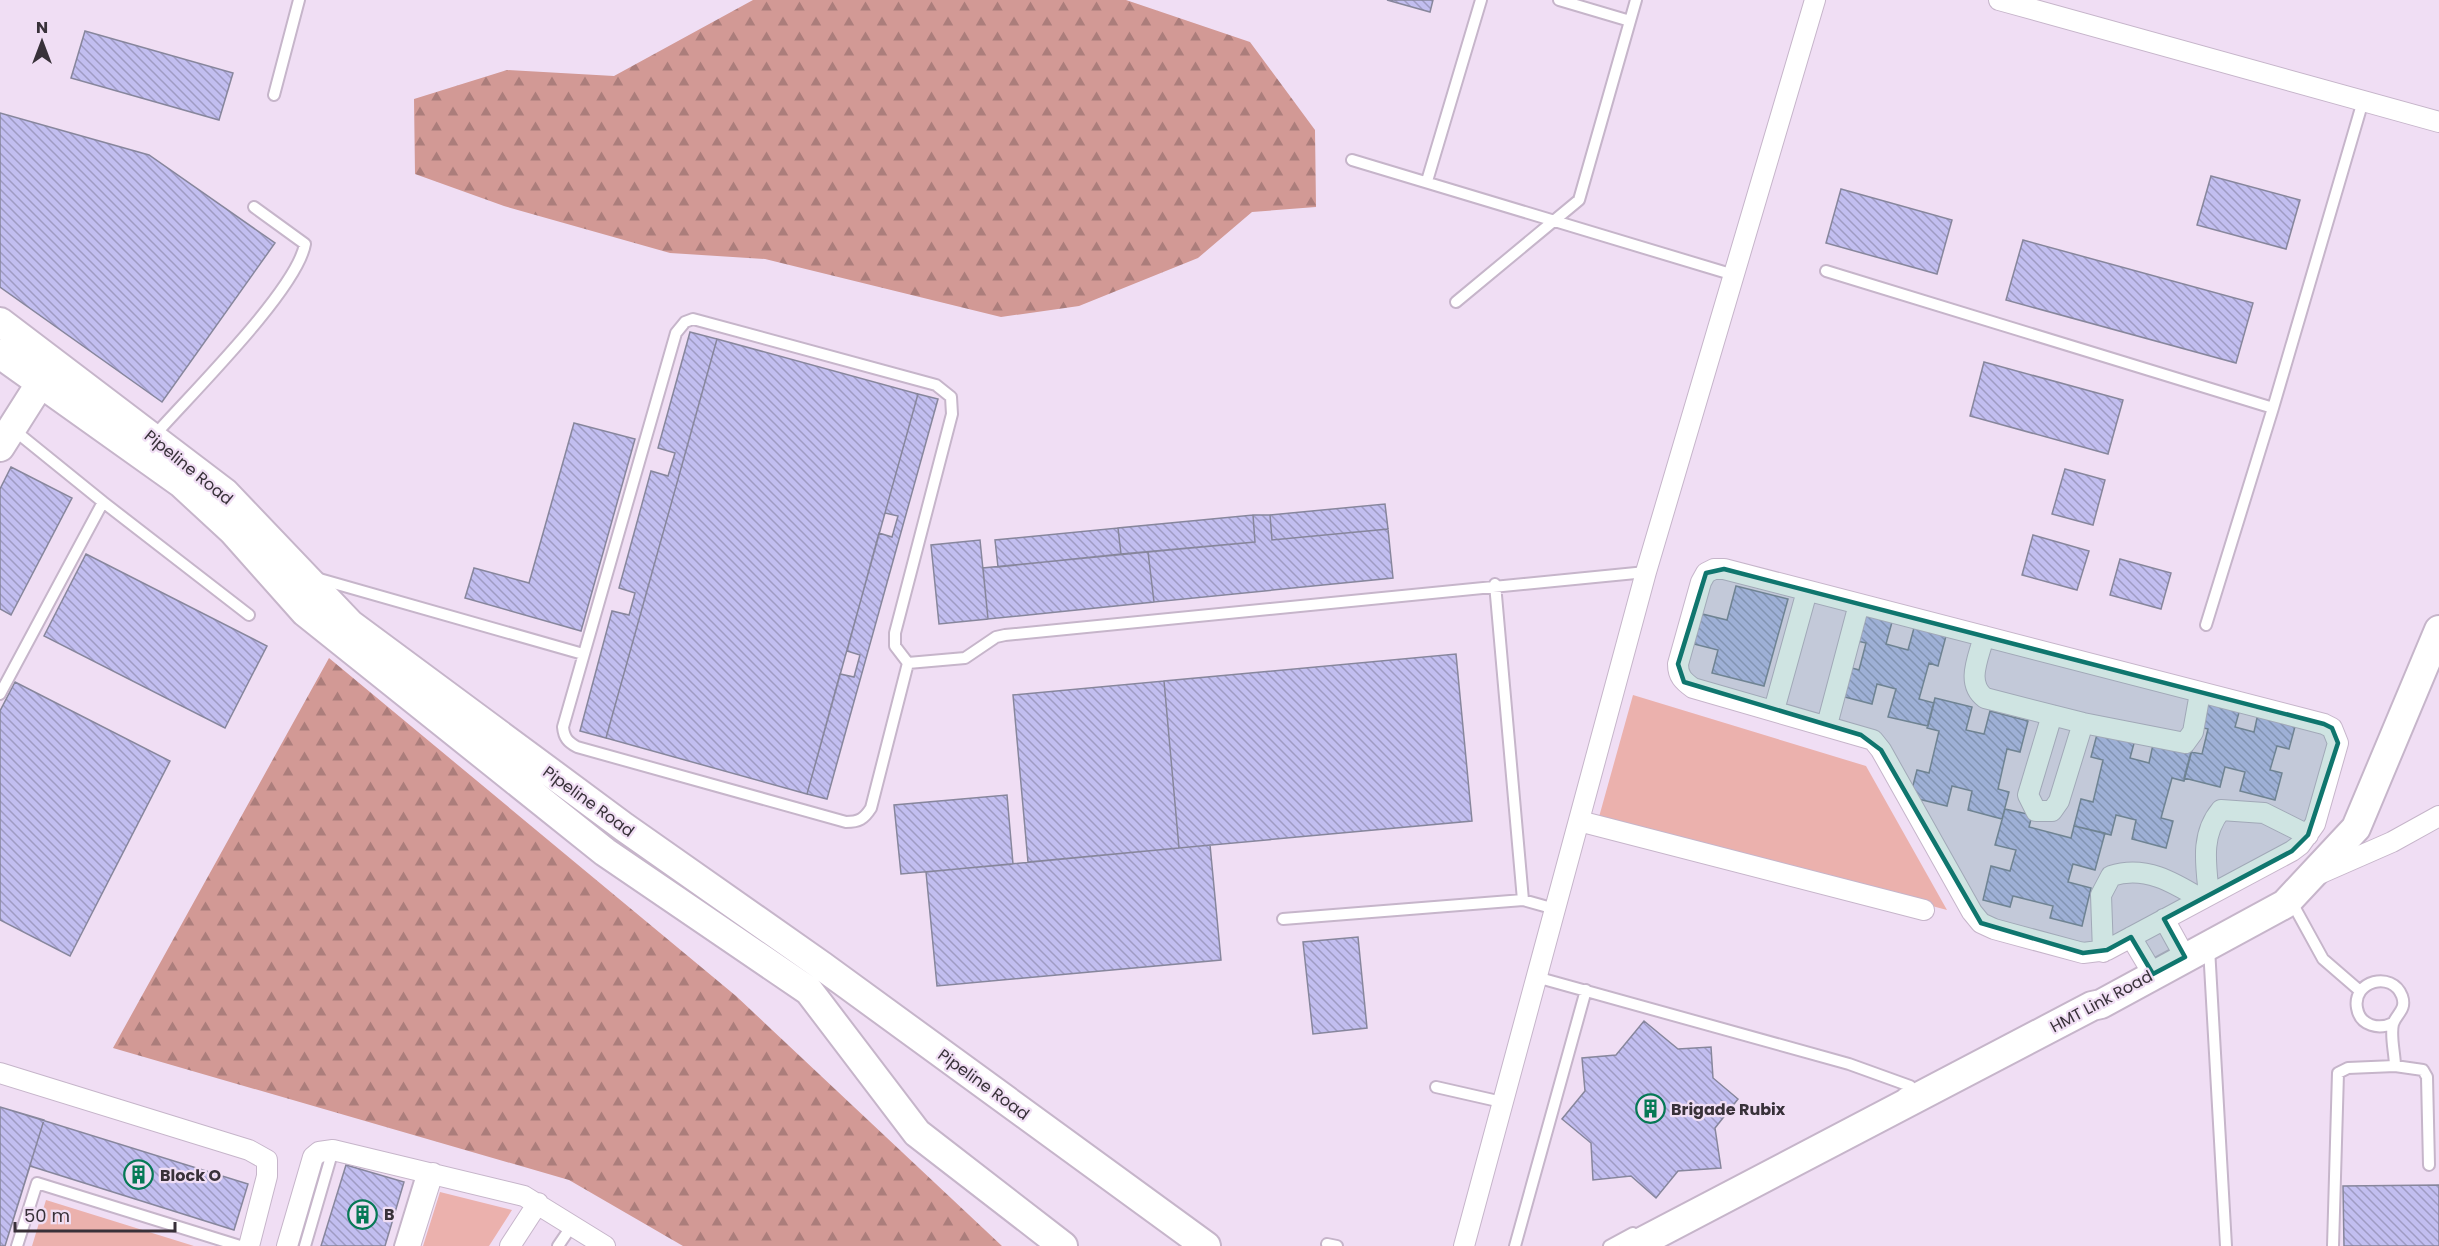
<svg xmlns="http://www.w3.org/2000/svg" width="2439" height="1246" font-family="Poppins,sans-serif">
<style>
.forest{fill:url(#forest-firs)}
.green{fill:#ebb1ad}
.building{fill:url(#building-back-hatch);stroke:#87869c;stroke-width:1.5}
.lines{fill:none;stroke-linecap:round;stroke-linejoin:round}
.lane-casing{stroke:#c6b5ca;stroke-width:14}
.street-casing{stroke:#c6b5ca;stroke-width:22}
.secondary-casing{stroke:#c6b5ca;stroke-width:32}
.lane{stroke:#fff;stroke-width:10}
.street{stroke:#fff;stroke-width:20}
.secondary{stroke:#fff;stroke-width:28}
.marked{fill:#0f766e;fill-opacity:0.2;stroke:#0f766e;stroke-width:4.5;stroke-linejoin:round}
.labels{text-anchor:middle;stroke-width:4.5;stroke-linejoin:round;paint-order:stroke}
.street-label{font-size:16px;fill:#383139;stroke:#f0def4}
.poi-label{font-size:16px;font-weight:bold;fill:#383139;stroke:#f0def4;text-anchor:start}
</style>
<defs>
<pattern id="forest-firs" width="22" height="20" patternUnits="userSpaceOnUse" patternTransform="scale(1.5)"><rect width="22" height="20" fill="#d29995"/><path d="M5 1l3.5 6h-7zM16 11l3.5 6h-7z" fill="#ab7d7b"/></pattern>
<pattern id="building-back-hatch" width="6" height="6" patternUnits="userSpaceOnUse" patternTransform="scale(1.5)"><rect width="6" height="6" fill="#c2bef0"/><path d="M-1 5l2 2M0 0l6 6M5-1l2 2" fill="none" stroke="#9f9bc3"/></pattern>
</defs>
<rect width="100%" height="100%" fill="#f0def4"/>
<path class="forest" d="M753 0H1126L1250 42 1315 130 1316 207 1252 212 1198 258 1079 306 1001 317 765 259 670 253 504 206 415 174 414 99 507 70 614 76Z
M329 658 736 996 1002 1246H683L569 1180 113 1048Z"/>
<path class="green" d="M1633 695 1866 766 1947 910 1599 817Z
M440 1192 512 1210 489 1246H423Z
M46 1200 194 1246H32Z"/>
<path class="building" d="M1387 0H1433L1430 12Z
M85 31 233 73 219 120 71 78Z
M0 113 149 155 275 243 162 402 0 287Z
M2211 176 2300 200 2286 249 2197 225Z
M1841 189 1952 220 1937 274 1826 243Z
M2023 240 2253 303 2236 363 2006 300Z
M690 332 717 339 606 738 580 731 612 611 629 615 635 593 619 588 651 471 668 476 675 453 658 448Z
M717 339 918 394 807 794 606 738Z
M1984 362 2123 400 2108 454 1970 416Z
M918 394 938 399 827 799 807 794 840 674 854 677 860 655 847 651 879 533 892 537 898 516 885 513Z
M574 423 635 439 581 631 465 598 474 568 529 583Z
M11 467 72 498 11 615 0 609V489Z
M2065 469 2105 480 2093 525 2052 514Z
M1385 504 1388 529 1272 540 1270 515Z
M1253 515H1270L1272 540 1388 529 1393 578 1154 602 1148 552 1255 542Z
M1253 515 1255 542 1121 554 1118 528Z
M1118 528 1121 554 998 567 995 540Z
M2033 535 2089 551 2077 590 2022 575Z
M980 540 988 619 939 624 931 545Z
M1148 552 1154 602 988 619 983 568Z
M86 554 267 646 225 728 44 636Z
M2120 559 2171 573 2161 609 2110 595Z
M1736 586 1788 599 1764 686 1712 673 1718 650 1690 643 1698 613 1727 620Z
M1860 614 1892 622 1886 644 1908 650 1914 628 1946 636 1938 666 1929 663 1919 699 1934 703 1928 726 1888 717 1896 689 1877 684 1872 704 1837 695 1845 666 1859 670 1866 643 1853 640Z
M1456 654 1472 821 1179 848 1164 681Z
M1164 681 1179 848 1028 862 1013 695Z
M15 682 170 761 70 956 0 920V711Z
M2204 695 2241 705 2235 727 2254 732 2259 709 2297 719 2289 749 2277 746 2270 770 2282 773 2275 800 2240 791 2245 772 2225 767 2220 787 2184 778 2191 752 2202 754 2208 729 2196 726Z
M1935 698 1972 707 1966 730 1984 734 1990 711 2028 721 2020 752 2007 749 1998 789 2009 792 2002 819 1968 810 1972 791 1952 786 1947 806 1910 797 1917 770 1929 773 1939 731 1927 728Z
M2099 727 2136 736 2130 758 2149 763 2154 740 2192 750 2184 781 2172 778 2161 818 2173 821 2166 848 2132 839 2136 820 2116 815 2111 835 2074 826 2081 799 2093 802 2103 760 2091 757Z
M1007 795 1013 864 901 874 894 805Z
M2005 809 2032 815 2029 827 2071 838 2074 826 2105 833 2095 870 2073 864 2068 882 2091 888 2082 926 2050 918 2053 906 2013 896 2010 907 1983 900 1991 866 2010 871 2016 850 1995 845Z
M1210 845 1221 960 937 986 926 872Z
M1358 937 1367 1028 1313 1034 1303 942Z
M1644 1021 1678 1049 1711 1047 1713 1078 1738 1099 1715 1128 1721 1168 1678 1171 1656 1198 1631 1176 1593 1180 1591 1143 1562 1119 1585 1091 1582 1058 1616 1055Z
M0 1107 248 1184 234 1230 30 1166 5 1246H0Z
M0 1107 44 1120 5 1246H0Z
M346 1165 404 1182 385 1246H321Z
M2439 1185V1246H2344L2343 1186Z"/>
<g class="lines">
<defs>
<path id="lane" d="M1559 0 1630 21
M274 95 299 0
M1352 160 1734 275
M1427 181 1481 0
M1826 271 2273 408
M1456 302 1579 200 1636 0
M693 319 936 385 951 397 952 414 895 633V646L908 663 871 808C864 819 859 822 846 822L577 747C568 742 564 738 563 727L676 333 685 322Z
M153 437C188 397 297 290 305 244L254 207
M103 502 249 615
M316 578 583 654
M1495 584 1523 900
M2206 625 2273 408 2363 101
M908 663 965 658 996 637 1005 635 1646 572
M0 694 103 502 14 430
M2290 899 2323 959 2360 991
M1283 919 1523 900 1555 909
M2209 948 2226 1246
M1536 977 1849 1064 1910 1086V1090L1903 1094
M2393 1023C2379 1030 2360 1026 2357 1008 2352 981 2392 970 2402 996 2407 1010 2396 1014 2393 1024 2390 1036 2395 1054 2395 1066L2423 1070 2427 1077 2429 1165
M1436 1087 1502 1102
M1327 1244 1337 1246
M17 1246 37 1183 240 1246
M305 1246 333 1150
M400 1246 423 1171
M558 1246 573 1224
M1515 1246 1586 990
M1609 1246 1633 1233
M2333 1246 2338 1073 2348 1068 2395 1066"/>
<path id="street" d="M1999 0 2439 122
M1714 569H1724L2324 724 2332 728 2338 743 2315 824 2300 845 2292 851 2107 950 2083 953 1994 929 1981 923 1972 912 1881 750 1873 740 1693 688C1683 681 1678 676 1678 664L1701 582 1706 573Z
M1984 636C1979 657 1965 683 1985 698L2083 723 2185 743 2193 732 2200 693
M1774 710 1807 591
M2052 715 2028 795 2036 811H2052L2059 801 2083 723
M1827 725 1859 604
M1579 821 1924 910
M2319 874 2392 842 2439 816
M2209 895C2206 865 2200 835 2221 810L2264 813 2308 835
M2164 919 2185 957
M2131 937 2153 974
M2103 952 2101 895 2111 876C2145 865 2173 882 2201 899
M0 1073 249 1150 267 1160V1176L249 1246
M287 1246 313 1157 319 1152 333 1150 524 1196 605 1246
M410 1246 433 1173
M510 1246 538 1203
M1464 1246 1646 572 1815 0"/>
<path id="secondary" d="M0 322 225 493 350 624 624 827 822 966 1206 1246
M0 354 181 483 233 531 305 612 605 852 809 991 917 1133 1063 1246
M0 447 50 368
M1634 1246 2092 1006 2101 1004 2285 904 2356 828 2439 630"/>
</defs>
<use href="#lane" class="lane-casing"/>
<use href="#street" class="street-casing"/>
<use href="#secondary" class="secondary-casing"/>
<use href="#lane" class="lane"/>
<use href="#street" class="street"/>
<use href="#secondary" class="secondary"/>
</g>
<path class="marked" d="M1724 569 2324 724 2332 728 2338 743 2308 835 2292 851 2164 919 2185 957 2153 974 2131 937 2107 950 2083 953 1981 923 1881 750 1861 735 1684 682 1678 664 1706 573Z"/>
<defs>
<symbol id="building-ring" viewBox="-11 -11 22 22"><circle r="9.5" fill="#f0def4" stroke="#067955" stroke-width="1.5"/><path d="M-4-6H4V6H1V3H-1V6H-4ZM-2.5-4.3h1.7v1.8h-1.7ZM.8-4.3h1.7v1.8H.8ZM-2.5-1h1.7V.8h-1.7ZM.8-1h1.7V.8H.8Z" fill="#067955"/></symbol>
</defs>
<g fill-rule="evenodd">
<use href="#building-ring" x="1634" y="1092" width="33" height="33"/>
<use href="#building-ring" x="122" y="1158" width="33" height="33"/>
<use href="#building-ring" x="346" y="1198" width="33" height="33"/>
</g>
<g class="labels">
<g class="street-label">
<text transform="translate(189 467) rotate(39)" y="6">Pipeline Road</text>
<text transform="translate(589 801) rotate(36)" y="6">Pipeline Road</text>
<text transform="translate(2101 1001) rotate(-28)" y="6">HMT Link Road</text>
<text transform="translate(984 1084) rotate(36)" y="6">Pipeline Road</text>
</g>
<g class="poi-label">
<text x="1671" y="1115">Brigade Rubix</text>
<text x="160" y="1181">Block O</text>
<text x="384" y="1220">B</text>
</g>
</g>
<g transform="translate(42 42)" stroke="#f0def4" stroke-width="4.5" paint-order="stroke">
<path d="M0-4.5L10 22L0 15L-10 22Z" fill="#383139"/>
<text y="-9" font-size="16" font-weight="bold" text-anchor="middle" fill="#383139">N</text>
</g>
<path d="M15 1222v9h160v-9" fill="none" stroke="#383139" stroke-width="3"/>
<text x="24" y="1222" font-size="18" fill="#383139" stroke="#f0def4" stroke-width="4.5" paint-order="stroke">50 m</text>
</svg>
